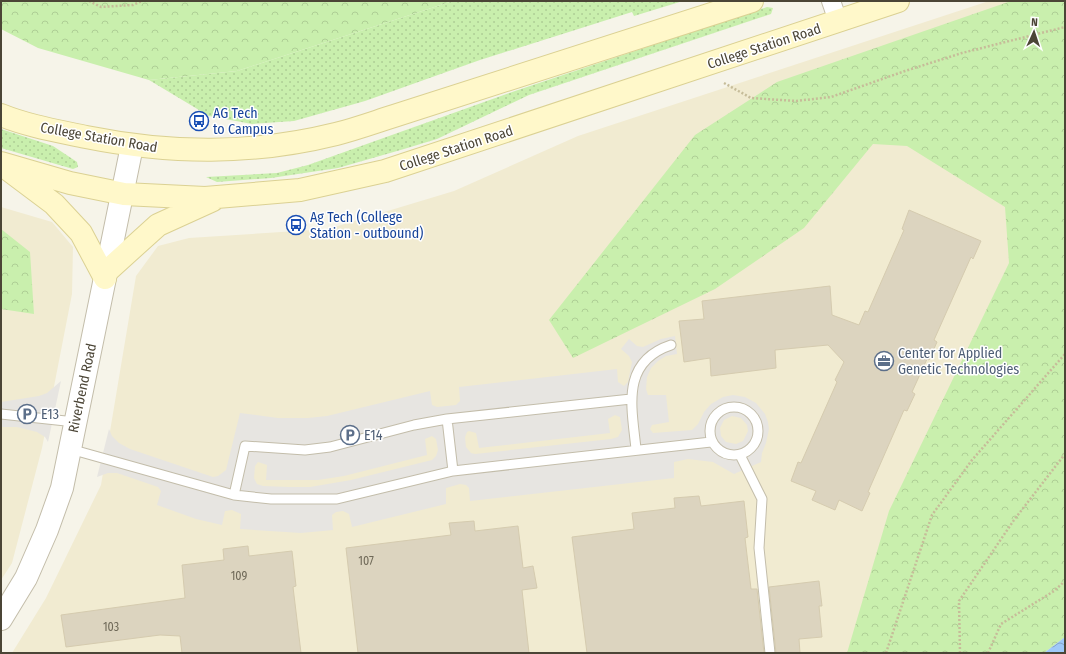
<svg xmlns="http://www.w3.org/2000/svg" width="1066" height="654" font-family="'Fira Sans Condensed',sans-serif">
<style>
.education{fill:#f1ebd1}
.grass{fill:url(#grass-dots)}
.forest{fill:url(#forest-crowns)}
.parking{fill:#e7e5e1;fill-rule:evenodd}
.water{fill:url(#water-waves)}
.building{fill:#dcd4bf;stroke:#d5cbaf}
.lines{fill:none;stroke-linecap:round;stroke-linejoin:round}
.service-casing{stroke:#c3bdaa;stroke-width:11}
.minor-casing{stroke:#c3bdaa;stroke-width:20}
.tertiary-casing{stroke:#c3bdaa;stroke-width:24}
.secondary-casing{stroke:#dbd193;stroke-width:24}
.path{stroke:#c6bc99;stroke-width:2.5;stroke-dasharray:2 2;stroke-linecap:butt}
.service{stroke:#fff;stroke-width:9}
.minor{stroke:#fff;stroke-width:18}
.tertiary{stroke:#fff;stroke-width:22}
.secondary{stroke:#fff8ca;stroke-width:22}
.labels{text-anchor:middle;stroke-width:3;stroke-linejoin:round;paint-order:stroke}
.number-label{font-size:12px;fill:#6f6958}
.street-label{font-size:14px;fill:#4b4536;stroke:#fff}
.transit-label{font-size:14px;fill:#164399;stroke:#fff;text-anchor:start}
.service-label{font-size:14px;fill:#4e5e75;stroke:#fff;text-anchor:start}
</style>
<defs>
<pattern id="grass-dots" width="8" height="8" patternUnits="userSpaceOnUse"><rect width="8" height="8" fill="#c9efad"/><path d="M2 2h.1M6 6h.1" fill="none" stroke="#aece95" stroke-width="1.8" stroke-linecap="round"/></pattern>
<pattern id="forest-crowns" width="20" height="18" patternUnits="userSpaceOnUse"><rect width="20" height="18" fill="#c9efad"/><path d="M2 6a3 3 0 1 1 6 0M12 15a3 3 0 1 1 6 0" fill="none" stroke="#aece95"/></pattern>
<pattern id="water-waves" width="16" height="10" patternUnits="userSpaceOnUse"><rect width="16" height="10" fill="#9fc9f9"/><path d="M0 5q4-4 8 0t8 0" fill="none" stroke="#84a5ca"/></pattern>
</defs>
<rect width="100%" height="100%" fill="#f6f4e9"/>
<path class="education" d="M989 1H1065V637L1044 653H12L46 598 101 485 136 276 158 246 189 238 328 229 454 191 578 136Z
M1 207 52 222 73 247 72 294 42 448 12 563 1 580Z"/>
<path class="grass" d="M453 1H683L634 16 632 12 480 60 365 101 294 121 252 124 209 116 149 80 237 71Z
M767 7 773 8 771 14 529 95 437 139 404 149 338 168 271 178 217 182 206 177 277 173 308 165 515 91Z
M1 129 53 146 77 162 78 167 73 169 1 148Z"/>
<path class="forest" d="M1 1H453L237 71 149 80 38 48 1 29Z
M1011 1H1065V637L1044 653H847L889 511 1009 263 1005 207 907 146 873 144 804 228 715 289 573 358 549 320 695 135 777 82Z
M1 229 30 252 34 314 1 309Z"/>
<path class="parking" d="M675 336 677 354 666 356 658 361 651 368 647 377 646 389 648 395H666L669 422 652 425 650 429 653 433 692 430 698 424 704 412 711 404 723 397 733 395 745 397 756 403 765 414 768 422 769 429 766 443 762 453 761 462 734 474 713 462 688 459 674 462V478L470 501 469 488 466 485 460 484 446 488V504L352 527 349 514 343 511 336 512 332 515 333 530 301 533 240 529 241 514 232 510 225 511 222 525 196 519 157 505 161 491 158 487 117 473H108L97 477 109 429 112 436 119 443 130 449 213 477 218 476 226 470 240 413 278 418H308L327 416 430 391 432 405 437 407 456 405 460 401 459 387 617 369 618 382 624 386 628 382 632 362 629 356 621 349 629 339 637 346 643 347 661 339ZM615 415 620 417 622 430 618 437 611 439 475 454 471 453 466 447 465 437 467 432 469 431 476 433 479 448 610 433 608 419ZM732 416 741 418 747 425 748 431 743 441 736 444 726 442 721 436 720 428 724 420ZM432 436 436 439 438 450 436 456 432 460 351 480 310 487H289L263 486 257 484 254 478 255 466 258 462 267 465 266 480H318L344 476 427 455 425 439Z
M61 381 48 442 45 437 37 432 17 427H1V402L39 396 47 393Z"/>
<path class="water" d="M1065 637V653H1044Z"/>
<path class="building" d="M909 210 981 241 973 259 971 257 934 340 937 342 929 360 927 359 912 392 915 394 907 411 904 410 868 492 870 493 862 511 839 500 835 510 812 500 816 491 791 481 798 462 801 463 837 382 835 380 844 362 828 345 775 350 776 368 711 376 710 358 684 362 679 321 704 319 702 301 830 286 832 315 859 325 865 311 868 312 904 230 902 229Z
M699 496 701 506 744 501 748 537 745 538 751 589H757L764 653H587L572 537 634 529 632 513 675 508 674 498Z
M474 521 475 531 518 526 523 568 533 566 537 588 522 590 529 653H358L346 548 451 535 449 523Z
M248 546 249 556 292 551 296 586 293 587 301 653H182L180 636 160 635 66 647 61 615 185 598 182 565 224 560 223 549Z
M819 581 822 606H819L822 637 799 639 800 653H776L769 587Z"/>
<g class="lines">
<defs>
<path id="service" d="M710 431a24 24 0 1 1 48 0a24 24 0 1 1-48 0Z
M1 414 75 422
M447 419 453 471
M70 449 234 495 271 499H337L453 471 711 442
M636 449C632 408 620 362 671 345
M740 455 762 499 759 548 770 653
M234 495 245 446 305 450 330 447 414 425 447 419 631 399"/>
<path id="minor" d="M831 1 838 21"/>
<path id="tertiary" d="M1 619 26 578 47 530 62 488 132 146"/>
<path id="secondary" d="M1 115C28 126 58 131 86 137 171 154 251 155 336 134 356 129 375 122 394 116L752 1
M1 163 70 183 124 194 205 198 300 190 385 171 898 1
M10 171 54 204 81 233 105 278
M106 272 158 225 213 200"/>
</defs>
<use href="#service" class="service-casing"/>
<use href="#minor" class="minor-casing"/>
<use href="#tertiary" class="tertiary-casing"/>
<use href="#secondary" class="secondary-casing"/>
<path class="path" d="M89 1 101 7 133 5 142 1
M724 83 751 98 796 101 831 97 905 71 962 53 1065 27
M886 653 932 515 972 460 1065 354
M960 653 959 601 1014 520 1065 454
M988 653 1001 624 1054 591 1065 581"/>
<use href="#service" class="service"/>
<use href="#minor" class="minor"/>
<use href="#tertiary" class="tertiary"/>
<use href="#secondary" class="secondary"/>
</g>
<defs>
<symbol id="bus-ring" viewBox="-11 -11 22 22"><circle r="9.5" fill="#fff" stroke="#1a4fb4" stroke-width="1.5"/><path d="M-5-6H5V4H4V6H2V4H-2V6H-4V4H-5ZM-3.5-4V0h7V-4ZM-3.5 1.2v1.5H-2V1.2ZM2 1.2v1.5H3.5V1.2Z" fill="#1a4fb4"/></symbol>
<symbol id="office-ring" viewBox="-11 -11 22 22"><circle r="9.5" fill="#fff" stroke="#5c6f8a" stroke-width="1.5"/><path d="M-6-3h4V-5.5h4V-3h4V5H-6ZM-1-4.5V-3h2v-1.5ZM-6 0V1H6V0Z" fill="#5c6f8a"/></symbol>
<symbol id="parking-ring" viewBox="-11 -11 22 22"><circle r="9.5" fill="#fff" stroke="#5c6f8a" stroke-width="1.5"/><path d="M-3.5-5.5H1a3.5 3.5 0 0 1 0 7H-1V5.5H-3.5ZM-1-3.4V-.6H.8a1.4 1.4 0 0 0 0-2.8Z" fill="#5c6f8a"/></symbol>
</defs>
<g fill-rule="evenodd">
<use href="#bus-ring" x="188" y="110" width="22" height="22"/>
<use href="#bus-ring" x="285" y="214" width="22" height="22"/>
<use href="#office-ring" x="873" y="350" width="22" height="22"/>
<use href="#parking-ring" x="16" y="403" width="22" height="22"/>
<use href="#parking-ring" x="339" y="424" width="22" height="22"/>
</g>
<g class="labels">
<g class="number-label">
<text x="366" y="565">107</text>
<text x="239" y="580">109</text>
<text x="111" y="631">103</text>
</g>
<g class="street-label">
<text transform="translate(764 46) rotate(-18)" y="5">College Station Road</text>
<text transform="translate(99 137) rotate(10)" y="5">College Station Road</text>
<text transform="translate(456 148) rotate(-18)" y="5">College Station Road</text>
<text transform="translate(82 388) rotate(-78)" y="5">Riverbend Road</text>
</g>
<g class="transit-label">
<text x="213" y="118">AG Tech<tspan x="213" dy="16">to Campus</tspan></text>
<text x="310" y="222">Ag Tech (College<tspan x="310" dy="16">Station - outbound)</tspan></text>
</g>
<g class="service-label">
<text x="898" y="358">Center for Applied<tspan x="898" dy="16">Genetic Technologies</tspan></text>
<text x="41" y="419">E13</text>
<text x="364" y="440">E14</text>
</g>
</g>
<rect width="1066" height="654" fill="none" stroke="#4b4536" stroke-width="4"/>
<g transform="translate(1034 32) rotate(3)" stroke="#ffffff" stroke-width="3" paint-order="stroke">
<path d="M0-3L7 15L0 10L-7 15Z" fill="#4b4536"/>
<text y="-6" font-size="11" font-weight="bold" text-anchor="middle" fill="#4b4536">N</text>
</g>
</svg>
